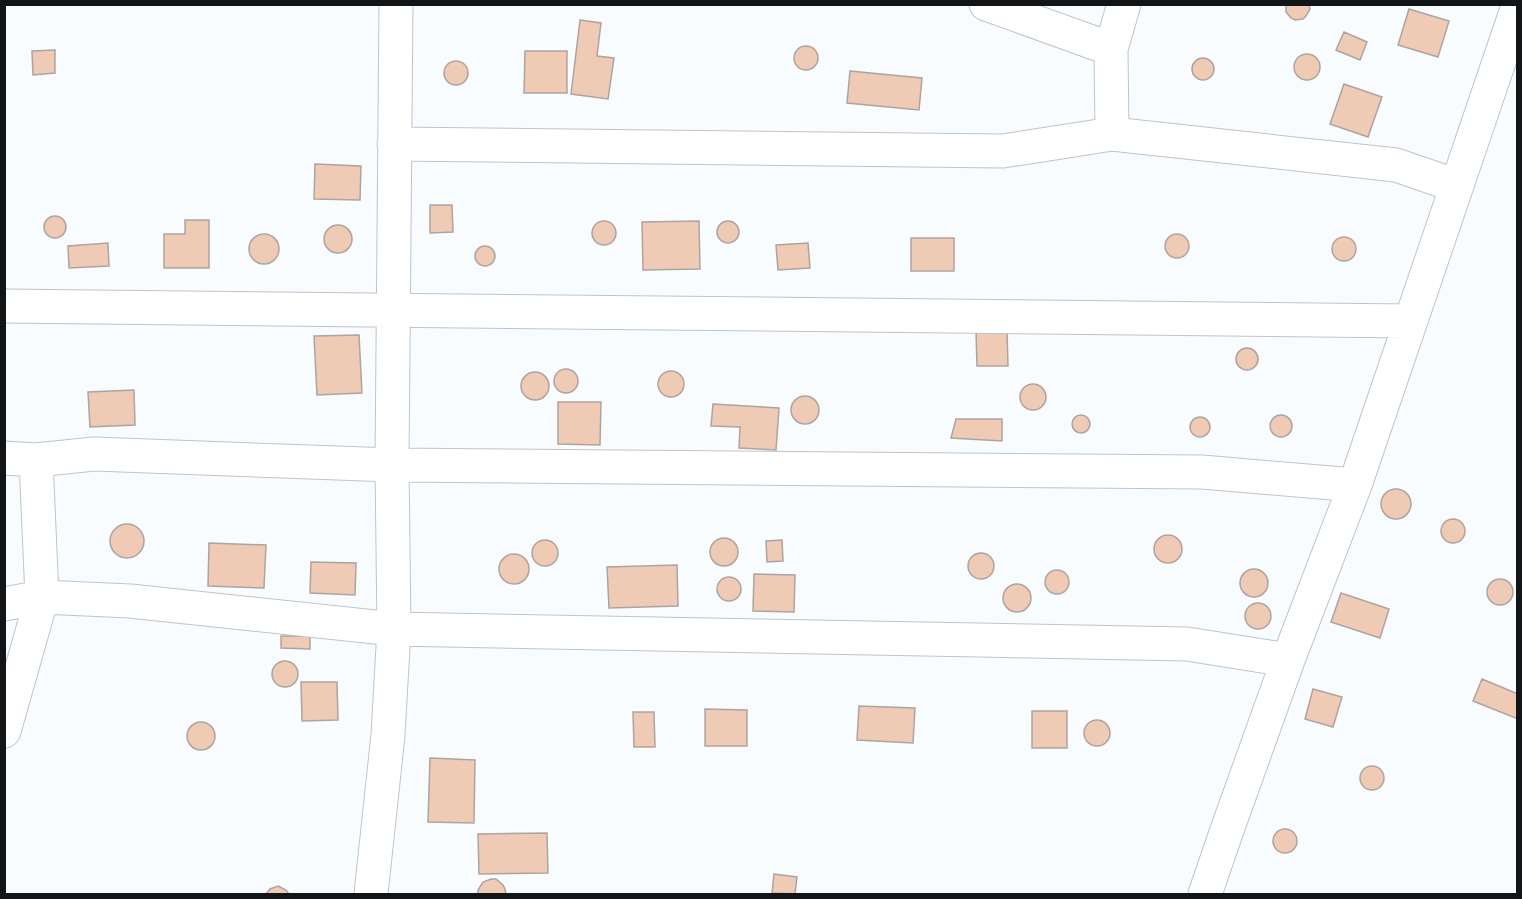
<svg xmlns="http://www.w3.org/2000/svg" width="1522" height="899" font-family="'Source Sans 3',sans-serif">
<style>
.building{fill:#efcab4;stroke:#aea49f;stroke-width:1.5}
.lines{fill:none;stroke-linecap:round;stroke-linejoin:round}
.minor-casing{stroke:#bdc5cc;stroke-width:35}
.minor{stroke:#fff;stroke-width:33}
</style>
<rect width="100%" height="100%" fill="#f8fcff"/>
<path class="building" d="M1286 4H1309L1310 9 1306 16 1303 19 1295 20 1291 18 1286 12Z
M1409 9 1449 21 1438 57 1398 45Z
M580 20 601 23 597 56 614 58 608 99 571 94Z
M1344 32 1367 42 1360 60 1336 50Z
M794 58a12 12 0 1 1 24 0a12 12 0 1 1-24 0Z
M55 50V73L33 75 32 51Z
M525 51H567V93H524Z
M1294 67a13 13 0 1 1 26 0a13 13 0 1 1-26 0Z
M1192 69a11 11 0 1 1 22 0a11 11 0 1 1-22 0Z
M444 73a12 12 0 1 1 24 0a12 12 0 1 1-24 0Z
M850 71 922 78 919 110 847 103Z
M1344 84 1382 97 1368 137 1330 124Z
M315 164 361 166 360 200 314 199Z
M430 205H452L453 232 430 233Z
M44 227a11 11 0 1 1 22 0a11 11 0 1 1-22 0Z
M185 220H209V268H164V234H185Z
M717 232a11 11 0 1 1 22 0a11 11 0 1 1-22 0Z
M592 233a12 12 0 1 1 24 0a12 12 0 1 1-24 0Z
M699 221 700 269 643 270 642 222Z
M324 239a14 14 0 1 1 28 0a14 14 0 1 1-28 0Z
M249 249a15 15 0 1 1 30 0a15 15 0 1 1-30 0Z
M1165 246a12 12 0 1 1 24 0a12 12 0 1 1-24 0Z
M1332 249a12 12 0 1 1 24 0a12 12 0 1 1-24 0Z
M911 238H954V271H911Z
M108 243 109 266 69 268 68 246Z
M808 243 810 268 778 270 776 245Z
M475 256a10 10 0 1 1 20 0a10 10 0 1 1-20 0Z
M1007 330 1008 366H977L976 331Z
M359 335 362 393 317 395 314 336Z
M1236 359a11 11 0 1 1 22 0a11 11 0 1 1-22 0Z
M554 381a12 12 0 1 1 24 0a12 12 0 1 1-24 0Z
M658 384a13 13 0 1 1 26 0a13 13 0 1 1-26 0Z
M521 386a14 14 0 1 1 28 0a14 14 0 1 1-28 0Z
M1020 397a13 13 0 1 1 26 0a13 13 0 1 1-26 0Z
M134 390 135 425 90 427 88 392Z
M791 410a14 14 0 1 1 28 0a14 14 0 1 1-28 0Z
M558 402H601L600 445 558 444Z
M713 404 779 408 776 450 739 448 740 427 711 426Z
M1072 424a9 9 0 1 1 18 0a9 9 0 1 1-18 0Z
M1270 426a11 11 0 1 1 22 0a11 11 0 1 1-22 0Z
M1190 427a10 10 0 1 1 20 0a10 10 0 1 1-20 0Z
M956 419H1002V441L951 438Z
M1381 504a15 15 0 1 1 30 0a15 15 0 1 1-30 0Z
M1441 531a12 12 0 1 1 24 0a12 12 0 1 1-24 0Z
M110 541a17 17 0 1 1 34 0a17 17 0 1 1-34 0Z
M1154 549a14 14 0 1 1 28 0a14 14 0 1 1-28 0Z
M710 552a14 14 0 1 1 28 0a14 14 0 1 1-28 0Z
M782 540 783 561 767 562 766 541Z
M532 553a13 13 0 1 1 26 0a13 13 0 1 1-26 0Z
M209 543 266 545 264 588 208 586Z
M968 566a13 13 0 1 1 26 0a13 13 0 1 1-26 0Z
M499 569a15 15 0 1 1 30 0a15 15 0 1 1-30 0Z
M311 562 356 563 355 595 310 593Z
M677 565 678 606 609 608 607 567Z
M1240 583a14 14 0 1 1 28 0a14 14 0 1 1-28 0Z
M1045 582a12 12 0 1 1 24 0a12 12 0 1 1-24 0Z
M754 574 795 575 794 612 753 611Z
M717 589a12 12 0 1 1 24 0a12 12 0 1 1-24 0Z
M1487 592a13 13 0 1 1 26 0a13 13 0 1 1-26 0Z
M1003 598a14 14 0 1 1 28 0a14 14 0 1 1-28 0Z
M1341 593 1389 609 1380 638 1331 622Z
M1245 616a13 13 0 1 1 26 0a13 13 0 1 1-26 0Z
M281 636H310V649L281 648Z
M272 674a13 13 0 1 1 26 0a13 13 0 1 1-26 0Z
M1482 679 1518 694V719L1473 701Z
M301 682H337L338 720 302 721Z
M1313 689 1342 697 1333 727 1305 719Z
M859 706 915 708 913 743 857 740Z
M705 709 747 710V746H705Z
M1032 711H1067V748H1032Z
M633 712H654L655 747H634Z
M1084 733a13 13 0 1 1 26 0a13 13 0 1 1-26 0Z
M187 736a14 14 0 1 1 28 0a14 14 0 1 1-28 0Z
M430 758 475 760 474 823 428 822Z
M1360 778a12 12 0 1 1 24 0a12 12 0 1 1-24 0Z
M1273 841a12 12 0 1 1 24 0a12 12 0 1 1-24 0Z
M547 833 548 873 479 874 478 834Z
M774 874 797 877 795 894 772 893Z
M491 879H496L503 885 505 889 506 894H478V890L483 882Z
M278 886 286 890 289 894H266L270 889Z"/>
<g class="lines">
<defs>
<path id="minor" d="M986 4 1111 49
M1112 134 1111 49 1124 4
M394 144 1003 151 1112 134 1396 165 1457 186
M4 306 1410 321
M4 458 36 460 94 454 392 465 1202 472 1355 485
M4 604 42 597 130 601 394 629 1187 644 1288 660
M4 731 42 597 36 460
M371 894 388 735 394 629 392 465 396 4
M1205 894 1227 830 1288 660 1355 485 1518 6"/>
</defs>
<use href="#minor" class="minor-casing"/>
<use href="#minor" class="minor"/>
</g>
<rect width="1522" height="899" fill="none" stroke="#121517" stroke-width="12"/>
</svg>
